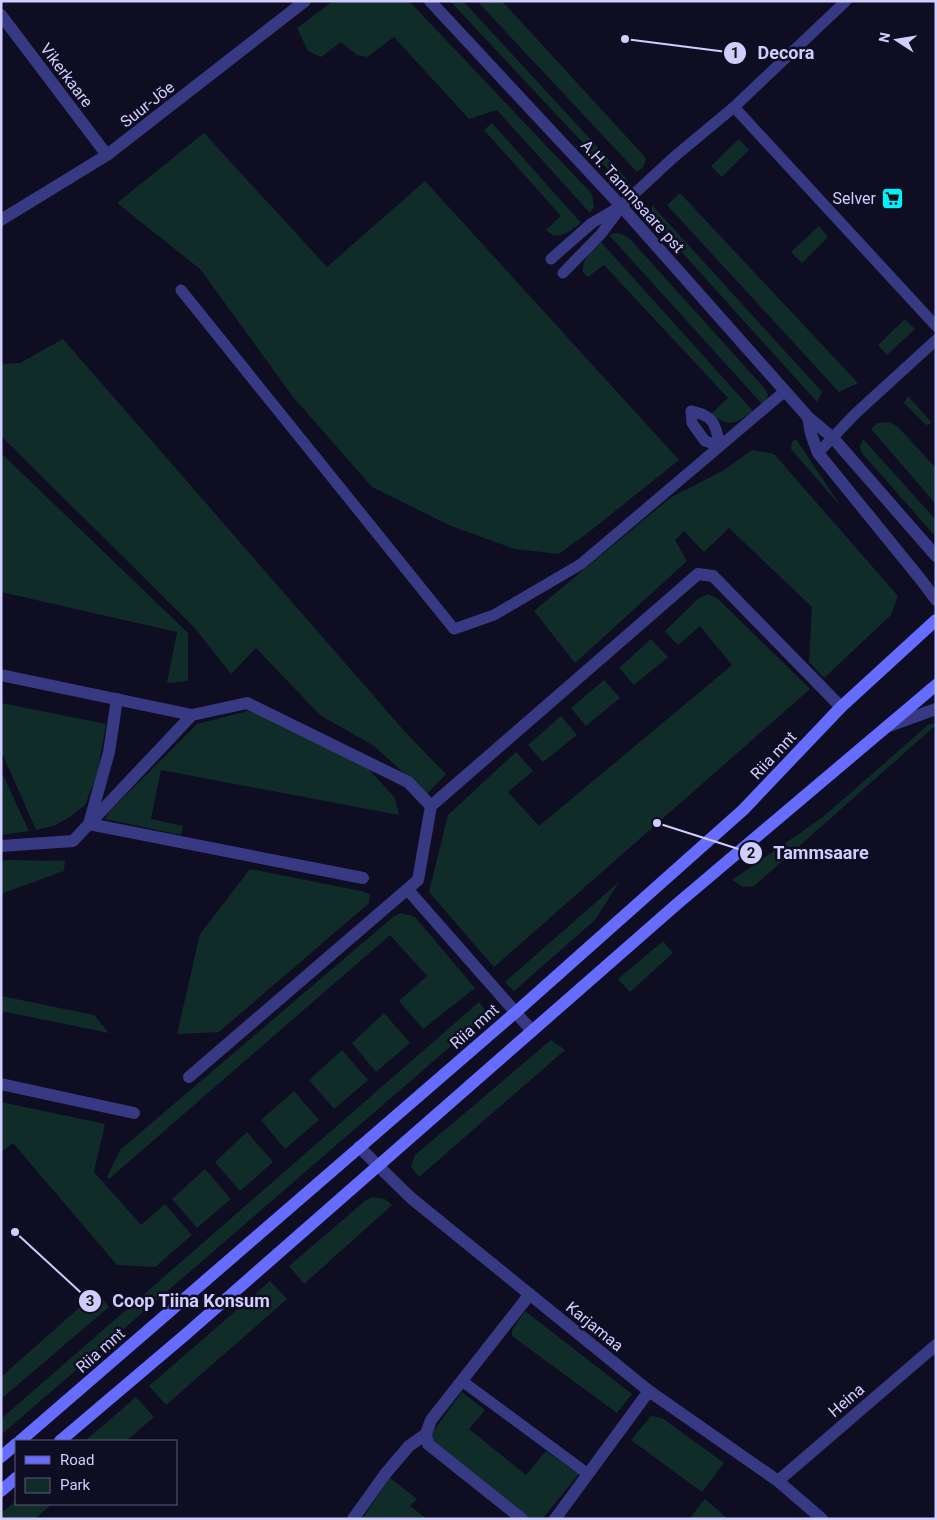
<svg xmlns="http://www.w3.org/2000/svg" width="937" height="1520" font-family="Roboto,sans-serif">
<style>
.green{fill:#102c29}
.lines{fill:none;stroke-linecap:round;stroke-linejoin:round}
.service{stroke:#373982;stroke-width:11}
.minor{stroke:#373982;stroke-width:12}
.tertiary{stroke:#373982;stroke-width:12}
.secondary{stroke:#656cff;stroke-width:12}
.labels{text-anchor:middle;stroke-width:5;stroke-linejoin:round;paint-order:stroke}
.street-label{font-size:16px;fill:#d0ceff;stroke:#0f0d22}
.poi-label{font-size:16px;fill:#d0ceff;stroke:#0f0d22;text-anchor:end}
.leader{fill:none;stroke:#d0ceff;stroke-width:2}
.callout-dot{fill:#d0ceff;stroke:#0f0d22;stroke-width:2}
.mark-label{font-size:15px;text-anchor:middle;font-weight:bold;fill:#111}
.callout-label{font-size:18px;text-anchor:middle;font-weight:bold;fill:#d0ceff;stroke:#0f0d22;stroke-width:5;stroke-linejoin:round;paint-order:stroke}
</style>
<rect width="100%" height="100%" fill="#0f0d22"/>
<path class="green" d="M333 1H409L592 194 594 207 590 213 497 110 469 119 394 37 367 57 357 55 341 42 321 57 308 51 297 28Z
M450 1H463L627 179 620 180 613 175Z
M477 1H502L644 156 646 159 644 166 637 172Z
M492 123 581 223C571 230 558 243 546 230L561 216 484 130Z
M204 133 327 267 425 181 679 460 594 528 559 554 515 549 451 526 372 487 293 397 200 269 117 203Z
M739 139 749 150 722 177 711 166Z
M680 193 858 383 839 392 667 205Z
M652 205 822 392 817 402 651 218Z
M819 226 828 237 802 263 791 252Z
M615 233 622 234 630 239 766 390 768 396 766 401 762 404 609 235Z
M601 242 753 411C738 422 728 430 712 413L728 398 604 265 588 277 583 272C582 259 592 250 601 242Z
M905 319 915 329 887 355 878 345Z
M63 339 406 733 446 774 427 794 374 746 320 715 256 648 231 674 194 627 1 436V364L20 363Z
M908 396 932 423 926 425 904 403Z
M889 422 897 426 936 468V504L871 429 877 423Z
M796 439 842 508 791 449 792 442Z
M863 439 936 520V537L861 452 860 446Z
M752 450 774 454 898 596 891 615 824 678 809 662 812 607 729 528 704 552 684 531 675 540 687 561 575 663 534 611 670 498 724 470Z
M1 453 188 633V681L167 683 177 632 1 592Z
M708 594 717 598 810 689 494 967 429 892 448 815 516 752 533 771 508 792 539 826 732 665 700 626 678 645 665 631 699 598Z
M651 639 668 657 634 685 619 668Z
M604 680 620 698 586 726 571 708Z
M1 703 106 724 97 775 85 805 71 816 54 826 36 830 1 751Z
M248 711 265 717 366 766 395 798 399 815 161 770 151 819 183 826 181 835 105 819 109 812 197 724Z
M561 716 577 735 543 762 528 745Z
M936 723V725L754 886 743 887 732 880 823 817 928 725Z
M1 771 29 831 1 835Z
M7 860 65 861 64 871 3 893 1 901V861Z
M250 869 361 891 370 894 369 903 219 1032 177 1034 200 934Z
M619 882 595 920 514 991 505 982Z
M401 913 415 917 475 988 423 1029 399 1001 427 976 390 935 109 1179 107 1177 120 1150 393 917Z
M663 941 673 953 630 992 618 979Z
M1 996 94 1015 109 1033 1 1011Z
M479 1002 488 1014 1 1435V1419Z
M384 1013 410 1043 376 1072 352 1043Z
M551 1040 565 1050 419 1177 411 1167 415 1155Z
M342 1050 368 1080 334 1109 309 1080Z
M294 1091 319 1120 285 1149 261 1120Z
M1 1102 105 1124 94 1172 141 1225 165 1204 192 1235 155 1267 117 1265 13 1143 1 1152Z
M247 1132 273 1162 240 1191 215 1162Z
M205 1169 231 1199 197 1228 172 1199Z
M372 1197 385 1199 392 1205 304 1284 289 1266 366 1200Z
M270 1281 287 1299 166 1405 149 1386Z
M97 1292 109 1307 1 1399V1377Z
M525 1311 632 1394 617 1413 512 1336V1330Z
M462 1392 485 1410 469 1429 526 1475 546 1451 579 1474 543 1518 531 1519 432 1443V1433Z
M136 1397 154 1417 126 1441H85Z
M651 1416 662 1418 724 1463 702 1492 631 1440Z
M390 1478 417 1499 410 1506 427 1519H362Z
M705 1499 728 1519H689Z
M16 1501V1504H52L35 1519H1V1513Z"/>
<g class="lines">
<path class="service" d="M734 107 936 326
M551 259 592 223 621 206 674 157 734 107 846 1
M563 273 601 234 619 210
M181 290 454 629 494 615 581 564 785 391
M691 411C715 416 715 424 720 446L705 441 692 423Z
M818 453 855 414 936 340
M462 1381 588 1474"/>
<path class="minor" d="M430 1 621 206 808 417 833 438 936 556
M1 15 107 155
M1 220 107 155 305 1
M808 417 811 434 818 453 922 581 936 600
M1 675 192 715
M117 699 109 752 89 824 363 878
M1 846 73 841 192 715 247 703 408 782 431 806 698 574 713 576 841 707
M408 890 532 1031
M189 1077 418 880 431 806
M1 1084 134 1113
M359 1147 411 1198 649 1391 778 1481 822 1519
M778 1481 936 1345
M353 1519 386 1473 409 1446 426 1434
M522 1519 428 1444 426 1434 431 1420 530 1294
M555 1519 649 1391"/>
<path class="tertiary" d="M886 727 936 709"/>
<path class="secondary" d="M20 1441 516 1012 743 810 841 707 936 620
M60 1441 185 1335 677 904 936 685
M1 1457 16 1444
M1 1491 16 1478"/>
</g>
<defs>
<symbol id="supermarket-square" viewBox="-11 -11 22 22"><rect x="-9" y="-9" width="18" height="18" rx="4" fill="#00f2f9" stroke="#0f0d22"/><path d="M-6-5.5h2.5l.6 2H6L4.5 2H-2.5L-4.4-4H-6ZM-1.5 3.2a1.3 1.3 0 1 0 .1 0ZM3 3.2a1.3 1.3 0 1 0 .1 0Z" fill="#111"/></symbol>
</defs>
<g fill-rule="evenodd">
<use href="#supermarket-square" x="880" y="186" width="25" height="25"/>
</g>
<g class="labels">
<g class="street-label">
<text transform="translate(67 75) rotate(53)" y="6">Vikerkaare</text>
<text transform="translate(147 104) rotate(-38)" y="6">Suur-Jõe</text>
<text transform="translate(633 196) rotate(48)" y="6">A.H. Tammsaare pst</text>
<text transform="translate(773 755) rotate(-47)" y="6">Riia mnt</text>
<text transform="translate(474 1026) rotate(-41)" y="6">Riia mnt</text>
<text transform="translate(595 1326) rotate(39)" y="6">Karjamaa</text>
<text transform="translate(100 1350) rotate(-41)" y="6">Riia mnt</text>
<text transform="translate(846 1400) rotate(-41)" y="6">Heina</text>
</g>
<g class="poi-label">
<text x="876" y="204">Selver</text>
</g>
</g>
<path class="leader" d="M625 39L735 53M657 823L751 853M15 1232L90 1301"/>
<g class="callout-dot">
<circle cx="625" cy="39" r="5"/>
<circle cx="657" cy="823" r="5"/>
<circle cx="15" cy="1232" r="5"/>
<circle cx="735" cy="53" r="12"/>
<circle cx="751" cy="853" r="12"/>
<circle cx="90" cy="1301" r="12"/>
</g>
<g class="mark-label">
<text x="735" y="58">1</text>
<text x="751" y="858">2</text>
<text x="90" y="1306">3</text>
</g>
<g class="callout-label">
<text x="786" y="59">Decora</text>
<text x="821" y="859">Tammsaare</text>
<text x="191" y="1307">Coop Tiina Konsum</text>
</g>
<rect width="937" height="1520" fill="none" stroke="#d0ceff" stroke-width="5"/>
<rect x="15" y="1440" width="162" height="65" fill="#0f0d22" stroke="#5c5a7a"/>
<rect x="25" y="1456" width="25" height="8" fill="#656cff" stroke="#5c5a7a"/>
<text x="60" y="1465" font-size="15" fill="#d0ceff">Road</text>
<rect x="25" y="1478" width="25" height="15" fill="#102c29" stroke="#5c5a7a"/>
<text x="60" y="1490" font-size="15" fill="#d0ceff">Park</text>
<g transform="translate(897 40) rotate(282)" stroke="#0f0d22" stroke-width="4" paint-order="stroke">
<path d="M0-4L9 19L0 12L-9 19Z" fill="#d0ceff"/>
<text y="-8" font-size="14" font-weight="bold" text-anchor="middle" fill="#d0ceff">N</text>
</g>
</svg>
